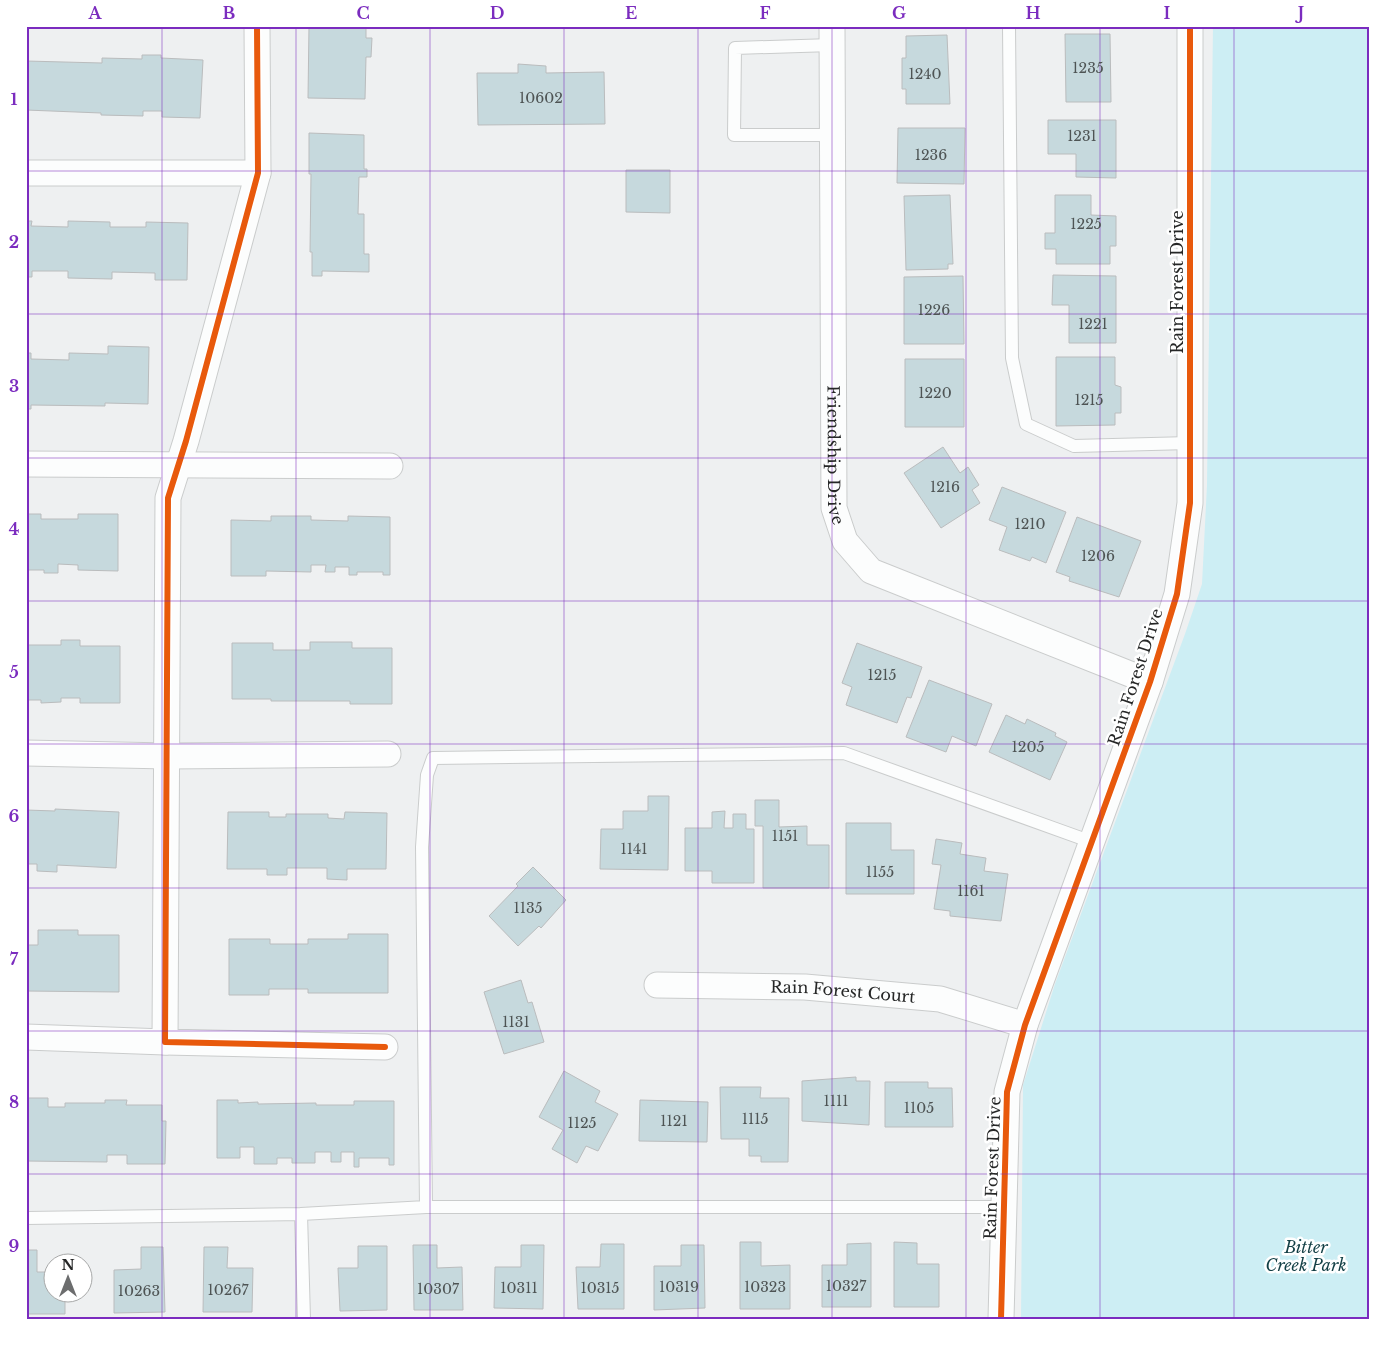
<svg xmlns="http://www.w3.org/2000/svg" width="1396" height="1345" font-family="'Libre Baskerville',serif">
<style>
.green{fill:#cdeef4}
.building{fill:#c6d9dd;stroke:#babcbd}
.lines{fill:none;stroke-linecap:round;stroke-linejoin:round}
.service-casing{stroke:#cacccc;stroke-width:14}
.minor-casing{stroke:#cacccc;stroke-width:27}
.service{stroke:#fcfdfd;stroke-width:12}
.minor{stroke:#fcfdfd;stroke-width:25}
.cycleway-casing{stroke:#fff;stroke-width:9}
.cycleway{stroke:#e8590c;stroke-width:6}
.grid{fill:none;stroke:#7b2cbf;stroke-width:1;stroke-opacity:0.55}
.labels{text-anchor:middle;stroke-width:5;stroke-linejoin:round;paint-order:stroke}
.number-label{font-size:14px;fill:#4e5454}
.street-label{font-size:16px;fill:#262727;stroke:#fff}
.park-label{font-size:16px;font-style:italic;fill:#123f45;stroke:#fff}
.neatline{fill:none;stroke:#7b2cbf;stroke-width:2}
.grid-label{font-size:16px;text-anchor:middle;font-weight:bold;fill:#7b2cbf}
</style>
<rect width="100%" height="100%" fill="#eef0f1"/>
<path class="green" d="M1213 26H1370V1303L1367 1319H1021L1023 1085 1055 984 1185 634 1202 584 1207 485Z"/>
<path class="building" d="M309 26H366V38H372L371 57H366L365 99 308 98Z
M1065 34H1110L1111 102H1066Z
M947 35 950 104H906V89H902V58H906V36Z
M142 55H161V58L203 60 200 118 162 117V111H143V116L101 115V113L26 110V61L102 63V58L142 59Z
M518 64 546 66V73L604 72 605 124 478 125 477 73H518Z
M1048 120H1116V178L1076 177V154H1048Z
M898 128H965L964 184 897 183Z
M309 133 364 135V169H367V177H359L358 214H364V254H369V272L322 271V276H312V252H310L311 174H309Z
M626 170H670V213L626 212Z
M950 195 953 264H948V269L906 270 904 196Z
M1055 195H1091V215L1116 216V246H1110V264H1056V249H1045V233H1055Z
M26 221H32L31 226 68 227V221L110 222V227H146V222L188 223 187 280H155V273L112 272V279L68 278V271H32V277H26Z
M1053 275 1116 276V343H1069V305H1052Z
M963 276 964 344H904V277Z
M108 346 149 347 148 404 105 403V406L31 405V409H26V353H31V359L69 360V353L108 354Z
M1056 357H1115V385L1121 387V413H1115V425L1056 426Z
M905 359H964V427H905Z
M943 447 960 473 968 467 979 485 972 490 980 503 941 528 904 473Z
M1002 487 1066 512 1046 563 1032 557 1030 561 999 550 1007 527 989 520Z
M26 514H41V519H78V514H118V571L78 570V565L58 564V573H44V570H26Z
M271 516H311V520L348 521V516L390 517V575H383V572H357V575H349V567H335V572H325L326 565H311V572L266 571V576H231V520L271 521Z
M1077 517 1141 541 1119 597 1069 581 1070 577 1056 572Z
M61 640H80V646H120V703H80V698H61V702L41 703V700H26V645H61Z
M310 642H352V648H392V704H350V701H271V699H232V643H273V650H310Z
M857 643 922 667 911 698 907 697 897 723 846 705 852 687 842 683Z
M929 680 992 704 976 746 952 736 946 752 906 737Z
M1006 715 1025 724 1027 719 1056 733 1055 736 1067 742 1050 780 989 752Z
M648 796H669L668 870 600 869 601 829H623V811H648Z
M755 800H779V827L807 826V845H829V888H763V826H755Z
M55 809 119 812 116 868 57 865V872L37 871V864H26V810L55 811Z
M725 811 724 828H733V814H746V829H754V883H712V871H685V828H712V812Z
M228 812H269V817H286V814H328V818L344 819 345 812 387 813 386 869H347V880L327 879V868H287V875H267V869H227Z
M846 823H891V850H914V894H846Z
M936 839 962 843 960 854 986 858 984 871 1008 874 1001 921 950 916V911L934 909 941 865 932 864Z
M533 867 566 900 541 928 539 926 518 946 489 916 518 886 516 884Z
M38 930H78V935H119V992L26 991V945H38Z
M348 934H388V993H308V989H269V995H229V939H270V944H308V939H348Z
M521 980 528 1003 532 1002 544 1042 504 1054 484 992Z
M564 1071 600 1091 595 1102 618 1114 598 1151 586 1146 577 1163 552 1149 563 1130 539 1117Z
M856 1077V1081H870L869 1125 802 1121V1081Z
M885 1082H928V1088H952L953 1127H885Z
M720 1087H761L760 1098H789L788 1162H761V1156H749V1139H721Z
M27 1098H48V1107H65V1103H105V1100H127L126 1105H162V1121H166L165 1164H127V1155H107V1162L26 1161Z
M217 1100H238V1103L258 1102V1104L316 1103V1105H354V1101H394V1165H389V1158H359V1167H354V1152H341V1162H331V1152H315V1163H292V1158H277V1164H254V1147H240V1158H217Z
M640 1100 708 1102 707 1142 639 1141Z
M740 1242H761V1266L790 1265V1309H740Z
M894 1242 917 1243V1264H939V1307H894Z
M871 1243V1307H822V1265H847V1244Z
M601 1244H624V1309H578L576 1267H600Z
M413 1245H437V1268L462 1267 463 1310H414Z
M521 1245H544L543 1309 494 1308 495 1267H521Z
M681 1245H704L705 1308 654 1310V1266H681Z
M358 1246H387V1310L340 1311 338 1268H358Z
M141 1247H163L165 1312 114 1313V1270L141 1269Z
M204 1247H228L227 1268H253L252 1312H203Z
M26 1250H37V1272H52V1292H65V1314H26Z"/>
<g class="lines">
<defs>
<path id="service" d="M1009 26 1012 358 1026 424 1074 446 1190 443
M831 135H734L735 48 832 45
M1004 1207H426L422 847 427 775 433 758 844 753 1092 842
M26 1218 301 1214
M304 1319 301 1214 426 1207"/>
<g id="minor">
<path d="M257 26 258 173 186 441 168 498 165 1042 385 1047"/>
<path id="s1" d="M832 26 834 508 845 541 871 571 1150 682"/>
<path d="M26 173H258"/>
<path d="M26 464 390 466"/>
<path d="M26 753 167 756 388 754"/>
<path id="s2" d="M657 985 805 987 940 999 1025 1025"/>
<path d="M26 1037 165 1042"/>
<path d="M1001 1319 1007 1092 1025 1025 1150 682 1177 594 1190 503V26"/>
</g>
</defs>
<use href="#service" class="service-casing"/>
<use href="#minor" class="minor-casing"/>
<use href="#service" class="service"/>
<use href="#minor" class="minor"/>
<defs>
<path id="cycleway" d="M257 26 258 173 186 441 168 498 165 1042 385 1047
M1001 1319 1007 1092 1025 1025 1150 682 1177 594 1190 503V26"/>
</defs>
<use href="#cycleway" class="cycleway-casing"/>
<use href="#cycleway" class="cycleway"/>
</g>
<path class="grid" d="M162 26V1319M296 26V1319M430 26V1319M564 26V1319M698 26V1319M832 26V1319M966 26V1319M1100 26V1319M1234 26V1319M26 171H1370M26 314H1370M26 458H1370M26 601H1370M26 744H1370M26 888H1370M26 1031H1370M26 1174H1370"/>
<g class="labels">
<g class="number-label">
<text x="1088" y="73">1235</text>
<text x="925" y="79">1240</text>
<text x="541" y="103">10602</text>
<text x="1082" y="141">1231</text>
<text x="931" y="160">1236</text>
<text x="1086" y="229">1225</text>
<text x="934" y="315">1226</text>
<text x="1093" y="329">1221</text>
<text x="935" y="398">1220</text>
<text x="1089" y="405">1215</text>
<text x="945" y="492">1216</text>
<text x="1030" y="529">1210</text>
<text x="1098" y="561">1206</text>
<text x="882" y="680">1215</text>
<text x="1028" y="752">1205</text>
<text x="785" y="841">1151</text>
<text x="634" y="854">1141</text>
<text x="880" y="877">1155</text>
<text x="971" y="896">1161</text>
<text x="528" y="913">1135</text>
<text x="516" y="1027">1131</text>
<text x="836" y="1106">1111</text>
<text x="919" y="1113">1105</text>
<text x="755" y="1124">1115</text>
<text x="674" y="1126">1121</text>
<text x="582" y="1128">1125</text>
<text x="846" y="1291">10327</text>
<text x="679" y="1292">10319</text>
<text x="765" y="1292">10323</text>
<text x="519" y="1293">10311</text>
<text x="600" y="1293">10315</text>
<text x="438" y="1294">10307</text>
<text x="228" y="1295">10267</text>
<text x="139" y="1296">10263</text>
</g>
<g class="street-label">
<text transform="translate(1177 282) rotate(-90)" y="6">Rain Forest Drive</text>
<text dy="6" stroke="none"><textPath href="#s1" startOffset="429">Friendship Drive</textPath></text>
<text transform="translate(1135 677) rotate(-72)" y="6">Rain Forest Drive</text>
<text dy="6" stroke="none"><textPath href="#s2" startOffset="186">Rain Forest Court</textPath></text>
<text transform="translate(992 1168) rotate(-88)" y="6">Rain Forest Drive</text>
</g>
<g class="park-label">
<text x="1306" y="1253">Bitter<tspan x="1306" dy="18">Creek Park</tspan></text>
</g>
</g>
<rect width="1396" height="1345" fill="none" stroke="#ffffff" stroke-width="55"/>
<g transform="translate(68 1278)"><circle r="24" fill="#ffffff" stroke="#a8a9a9"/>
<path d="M0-4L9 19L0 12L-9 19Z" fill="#6c6d6e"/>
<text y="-8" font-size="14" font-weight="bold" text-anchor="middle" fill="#262727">N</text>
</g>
<rect x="28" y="28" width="1340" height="1290" class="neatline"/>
<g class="grid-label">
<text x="95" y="19">A</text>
<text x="229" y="19">B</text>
<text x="363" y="19">C</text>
<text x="497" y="19">D</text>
<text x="631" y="19">E</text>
<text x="765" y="19">F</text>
<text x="899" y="19">G</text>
<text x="1033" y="19">H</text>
<text x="1167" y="19">I</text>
<text x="1301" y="19">J</text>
<text x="14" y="105">1</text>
<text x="14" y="248">2</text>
<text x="14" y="392">3</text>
<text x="14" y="535">4</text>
<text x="14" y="678">5</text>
<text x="14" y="822">6</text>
<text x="14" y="965">7</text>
<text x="14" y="1108">8</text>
<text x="14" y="1252">9</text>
</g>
</svg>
